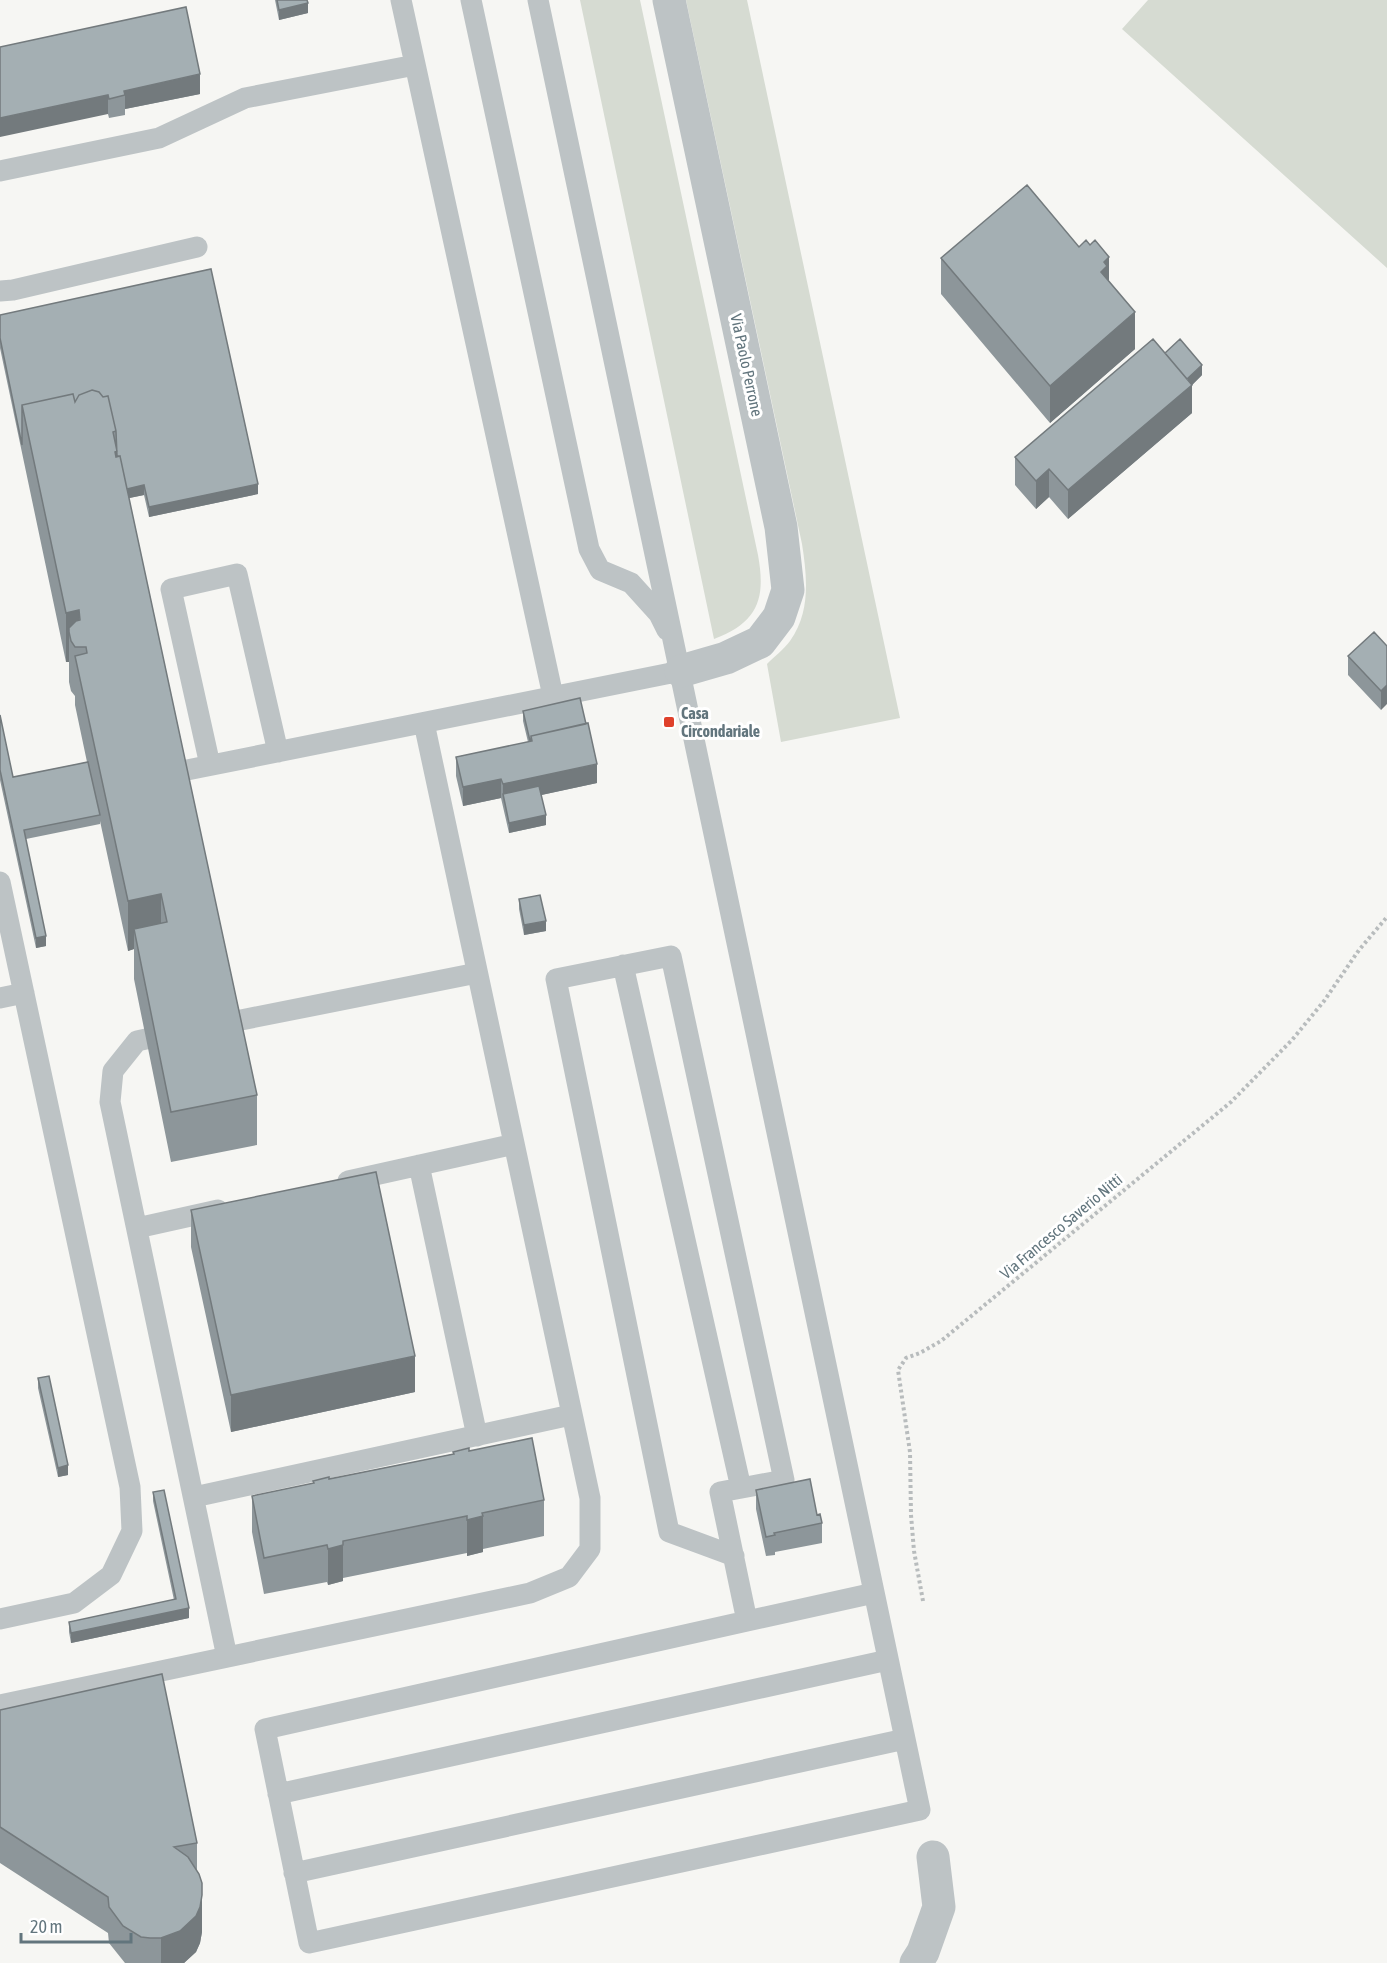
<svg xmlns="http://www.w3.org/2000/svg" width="1387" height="1963" font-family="'Asap Condensed',sans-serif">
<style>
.green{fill:#d6dbd2}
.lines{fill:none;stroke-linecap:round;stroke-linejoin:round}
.path{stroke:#b8bcbd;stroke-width:4;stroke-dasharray:3 3;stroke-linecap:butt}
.service{stroke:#bdc3c5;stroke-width:21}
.minor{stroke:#bdc3c5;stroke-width:33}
.wall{fill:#8d969a}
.shaded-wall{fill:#737a7d}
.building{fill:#a4afb3;stroke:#737a7d;stroke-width:1.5}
.poi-dot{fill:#df412b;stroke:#fff;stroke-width:2}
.labels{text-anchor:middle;stroke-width:6;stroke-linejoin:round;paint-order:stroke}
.street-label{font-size:16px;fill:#62757d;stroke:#fff}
.poi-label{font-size:16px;font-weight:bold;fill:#62757d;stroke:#fff;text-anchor:start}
</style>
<rect width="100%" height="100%" fill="#f6f6f3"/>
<path class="green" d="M580 0H640L758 555C766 599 758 622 714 639Z
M686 0H747L900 718 781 742 767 664C774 657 784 649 790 641 811 612 807 576 802 544Z
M1148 0H1387V268L1122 29Z"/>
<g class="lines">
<path class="path" d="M923 1601 914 1551 911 1515 910 1452 898 1370 906 1358 920 1353 941 1341 1231 1102 1292 1040 1324 1001 1359 950 1387 917"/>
<path class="service" d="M401 0 553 696
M471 0 589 549 600 570 631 583 659 614 667 630
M538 0 920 1810 309 1943 265 1729 747 1621
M0 171 159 138 245 98 415 65
M0 291 13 290 197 247
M210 765 171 589 237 574 278 752
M177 772 681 671
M0 882 130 1487 132 1531 111 1575 74 1603 0 1619
M623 965 741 1488
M0 998 24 993
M231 1022 477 973
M146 1039 137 1041 113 1071 110 1102 227 1657
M419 1165 477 1436
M348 1181 514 1144
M137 1228 218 1210
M194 1497 571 1415
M734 1556 669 1532 556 979 671 956 784 1480 720 1492 747 1621 874 1593
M0 1705 530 1593 569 1577 590 1549V1498L424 723
M278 1794 888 1660
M294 1873 905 1739"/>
<path class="minor" d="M669 0 781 527 788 590 779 617 760 642 726 658 681 671
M916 1963 923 1952 939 1907 933 1857"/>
</g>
<path class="wall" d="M275 0H307L308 13 279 20Z
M0 47 200 94 125 109V115L109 118 108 114Z
M1079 247 1109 281 1135 349 1050 423 941 294V258Z
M0 315 258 494 149 517 144 495 129 498 257 1095V1145L171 1162 134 979V949L128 951 100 821V824L26 839 46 946 36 948 0 780V715L13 777 87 762 75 705V696L71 691 69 682V662H66L0 348Z
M1165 353 1202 375 1192 385V413L1068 519 1049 497 1036 509 1015 485V457Z
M1387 646 1381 710 1348 675V656Z
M523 711 597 783 541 795 546 825 509 833 501 798 463 806 456 776V757L528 742 523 721Z
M519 899 546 931 524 935 519 909Z
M191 1210 415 1392 231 1432 191 1247Z
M38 1378 68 1475 58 1477 38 1388Z
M469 1451 544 1500V1536L483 1549V1552L467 1556V1553L343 1578V1581L328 1585 327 1582 264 1594 252 1532V1496L313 1484V1481L329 1479 453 1454V1452Z
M756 1490 817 1515 822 1523V1543L775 1552V1555L766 1556 756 1509Z
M153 1492 189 1618 71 1643 69 1632V1622L174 1600 153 1501Z
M0 1710 197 1843V1872L202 1932 200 1943 196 1952 184 1963H125L109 1943 108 1933 0 1863Z"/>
<path class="shaded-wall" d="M308 3V13L279 20V10Z
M200 74V94L125 109V95L124 91Z
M108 95V114L0 137V118Z
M1109 257V293L1101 272 1104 262Z
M1135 312V349L1050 423V386Z
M1202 365V375L1192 385V413L1068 519V490Z
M117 451 144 485V495L115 501V452Z
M1049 469V497L1036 509V481Z
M258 484V494L149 517V507Z
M79 610V647L69 632V662H66V613Z
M1387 685V704L1381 710V691Z
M597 764V783L504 803 503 794V804V784Z
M501 779V798L463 806V787Z
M546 815V825L509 833V823Z
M161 894V944L134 929V949L128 951V901Z
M546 921V931L524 935V925Z
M46 936V946L36 948V938Z
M415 1356V1392L231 1432V1395Z
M68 1465V1475L58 1477V1468Z
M483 1516V1552L467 1556V1520Z
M343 1545V1581L328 1585V1549Z
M189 1608V1618L71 1643V1633Z
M202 1895V1932L200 1943 196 1952 184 1963H161V1938Z"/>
<path class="building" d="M277 0H307L308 3 279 10Z
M186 7 200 74 124 91 125 95 109 99 108 95 0 118V47Z
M1027 185 1079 247 1086 240 1090 245 1095 240 1109 257 1104 262 1107 266 1101 272 1135 312 1050 386 941 258Z
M211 269 258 484 149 507 144 485 127 489 120 456H117L116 431 108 396 103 397 99 392 92 390 79 395 75 402 73 394 22 405V445L0 338V315Z
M1153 339 1192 385 1068 490 1049 469 1036 481 1015 457Z
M1180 339 1202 365 1187 379 1165 353Z
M92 390 99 392 103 397 108 396 116 431 113 432 117 451 115 452 116 457 120 456 257 1095 171 1112 134 929 167 922 161 894 128 901 75 656 87 653 86 647H75L71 641 69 632V628L76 621 80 620 79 610 66 613 22 405 73 394 75 402 79 395Z
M1374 632 1387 646V685L1381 691 1348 656Z
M580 698 586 724 531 736V741H530L523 711Z
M0 715 13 777 88 762 100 815 24 830 46 936 36 938 0 770Z
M588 723 597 764 503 784 501 779 463 787 456 757 532 741 531 736Z
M539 786 546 815 509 823 503 794Z
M540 895 546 921 524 925 519 899Z
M376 1172 415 1356 231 1395 191 1210Z
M49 1376 68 1465 58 1468 38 1378Z
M532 1438 544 1500 482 1513 483 1516 467 1520V1516L343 1541V1545L328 1549 327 1545 264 1558 252 1496 314 1483 313 1481 329 1477V1479L454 1454 453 1452 469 1448V1451Z
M810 1479 817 1515 820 1514 822 1523 774 1533 775 1535 766 1537 756 1490Z
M164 1490 189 1608 71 1633 69 1622 176 1599 153 1492Z
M162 1674 197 1843 174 1847 188 1857 199 1874 202 1883V1895L200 1907 196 1916 180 1931 161 1938H150L141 1937 123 1926 109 1907 108 1897 0 1827V1710Z"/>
<rect class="poi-dot" x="663" y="716" width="12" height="12" rx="3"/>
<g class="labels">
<g class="street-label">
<text transform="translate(747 365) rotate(78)" y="6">Via Paolo Perrone</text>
<text transform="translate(1061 1226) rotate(-40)" y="6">Via Francesco Saverio Nitti</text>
</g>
<g class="poi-label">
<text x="681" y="719">Casa<tspan x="681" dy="18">Circondariale</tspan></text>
</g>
</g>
<path d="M21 1933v9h110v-9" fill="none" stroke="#62757d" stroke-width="3"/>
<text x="30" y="1933" font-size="18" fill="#62757d" stroke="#ffffff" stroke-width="4.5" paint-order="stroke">20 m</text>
</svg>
